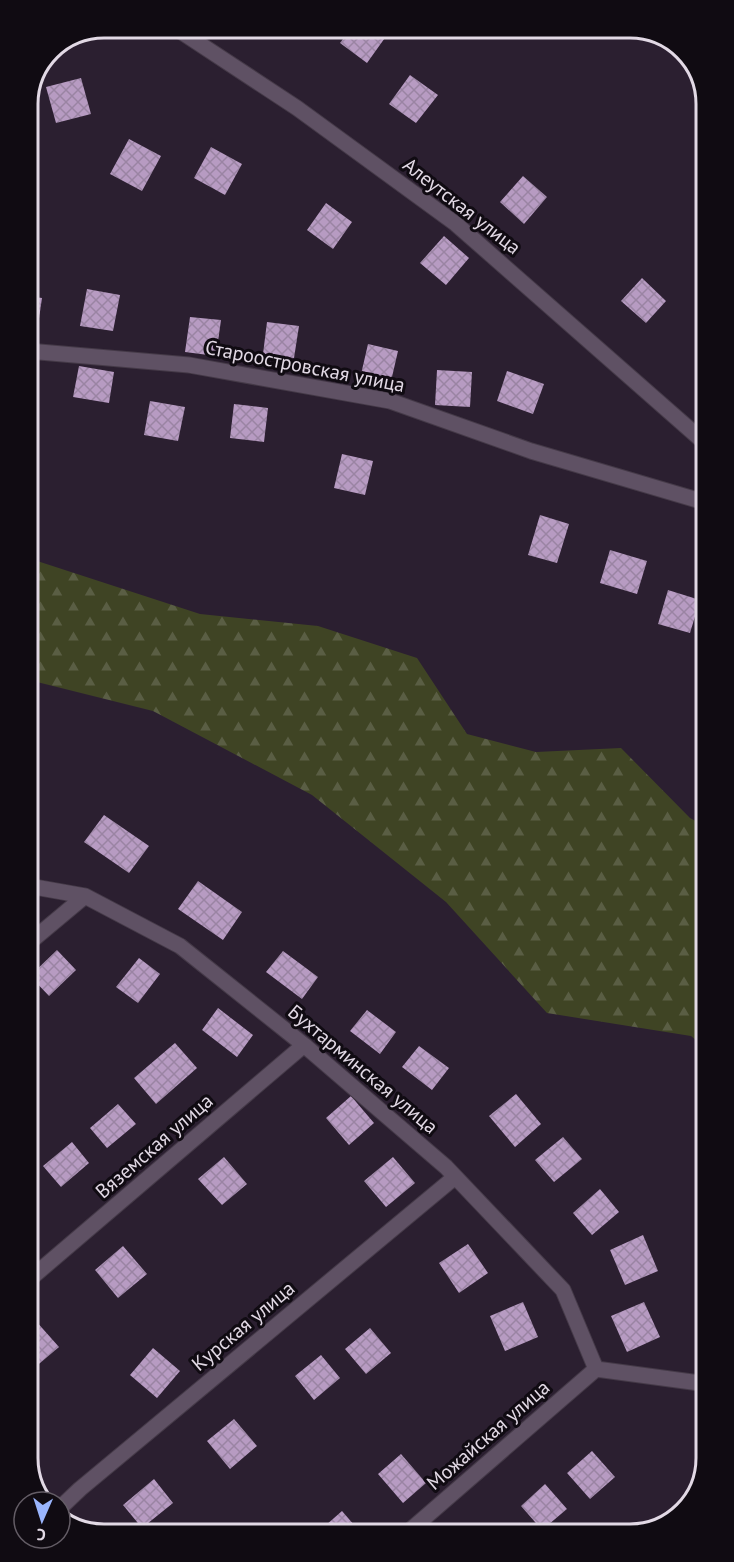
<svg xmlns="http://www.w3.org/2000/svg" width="734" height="1562" font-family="'PT Sans',sans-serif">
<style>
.forest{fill:url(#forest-firs)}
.building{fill:url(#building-cross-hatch)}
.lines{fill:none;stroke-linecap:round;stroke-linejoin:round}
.street-casing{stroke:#453a48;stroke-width:17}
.street{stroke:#5f5164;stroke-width:15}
.labels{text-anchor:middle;stroke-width:6;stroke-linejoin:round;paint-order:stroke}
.street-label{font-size:20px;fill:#e2d9e5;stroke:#100b12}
.rim{fill:none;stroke:#e2d9e5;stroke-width:3}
</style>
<defs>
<pattern id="forest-firs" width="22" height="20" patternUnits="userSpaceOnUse" patternTransform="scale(1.5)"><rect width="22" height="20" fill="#3f4424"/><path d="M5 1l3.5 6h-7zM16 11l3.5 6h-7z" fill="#5a5e44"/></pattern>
<pattern id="building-cross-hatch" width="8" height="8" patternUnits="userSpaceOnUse" patternTransform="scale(1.5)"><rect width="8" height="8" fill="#b79bc2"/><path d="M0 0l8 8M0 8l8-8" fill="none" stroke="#9a84a3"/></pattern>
</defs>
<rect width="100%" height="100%" fill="#2b1f30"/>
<path class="forest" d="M28 558 200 614 318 626 417 658 467 734 536 752 621 748 690 818 705 826 706 1048 691 1036 547 1013 446 902 312 795 153 711 29 680Z"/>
<path class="building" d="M352 27H377L387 35 367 63 340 43Z
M410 75 438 95 416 123 389 104Z
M81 78 91 114 56 123 46 87Z
M129 139 161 156 142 191 110 174Z
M211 147 242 164 225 195 194 178Z
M523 176 547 197 524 224 500 202Z
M326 203 352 222 333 249 307 230Z
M444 236 469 258 446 285 420 263Z
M642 278 666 301 646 323 621 301Z
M87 289 120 295 113 331 80 326Z
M28 296 42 298 37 332 28 331Z
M190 317 221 320 216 356 185 352Z
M267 322 299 326 294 358 263 354Z
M368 344 398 351 389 390 359 383Z
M79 366 114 372 109 403 73 397Z
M437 370 472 372 470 407 435 405Z
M507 371 544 384 533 414 497 401Z
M150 401 185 407 178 441 144 435Z
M234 404 268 408 264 442 230 438Z
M342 454 373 461 365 495 334 488Z
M540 515 569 524 557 563 528 555Z
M610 550 647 561 637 594 600 583Z
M668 590 700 600 690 633 658 624Z
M104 815 149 846 129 873 84 842Z
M198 881 242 912 223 940 178 909Z
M57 950 76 970 49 996 30 976Z
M283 951 318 977 302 999 266 972Z
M139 958 160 974 138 1003 116 987Z
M218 1008 253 1035 237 1057 202 1030Z
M367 1010 396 1032 380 1054 350 1031Z
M175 1043 197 1068 156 1104 134 1078Z
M419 1046 449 1068 432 1090 402 1067Z
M516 1094 541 1124 515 1147 489 1116Z
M351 1096 374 1123 349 1145 326 1118Z
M118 1104 136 1124 107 1148 90 1128Z
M563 1137 582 1159 554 1182 535 1160Z
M72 1142 89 1163 61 1187 43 1166Z
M224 1157 247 1184 222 1205 198 1179Z
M393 1157 415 1183 386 1207 364 1181Z
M600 1189 619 1212 592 1235 573 1213Z
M643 1235 658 1271 625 1285 610 1250Z
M468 1244 488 1273 459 1293 439 1263Z
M123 1246 147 1274 118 1298 95 1270Z
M523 1302 538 1337 505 1351 490 1316Z
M644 1302 660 1337 627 1352 611 1316Z
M35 1320 59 1347 33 1369 31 1367V1323Z
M370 1328 391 1353 366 1374 345 1349Z
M153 1348 180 1371 157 1398 130 1375Z
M321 1355 340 1378 314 1400 295 1376Z
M234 1419 257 1446 230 1469 207 1441Z
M592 1451 615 1477 590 1499 567 1473Z
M401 1454 426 1483 403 1503 378 1474Z
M154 1479 173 1503 142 1528 123 1505Z
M545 1484 567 1509 542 1530 521 1506Z
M342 1511 361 1533H317Z"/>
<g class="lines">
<defs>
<path id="street" d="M174 27 297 108 456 224 704 442
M28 351 189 365 390 401 531 451 704 502
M29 886 85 896 180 946 304 1045 446 1167 563 1290 596 1369
M30 942 85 896
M31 1278 304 1045
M596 1369 707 1384
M60 1508 80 1489 455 1177
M407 1533 596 1369"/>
</defs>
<use href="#street" class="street-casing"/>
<use href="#street" class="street"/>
</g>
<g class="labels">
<g class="street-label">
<text transform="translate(462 206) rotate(38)" y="7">Алеутская улица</text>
<text transform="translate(305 366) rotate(11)" y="7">Староостровская улица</text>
<text transform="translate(363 1069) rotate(40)" y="7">Бухтарминская улица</text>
<text transform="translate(154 1146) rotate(-41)" y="7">Вяземская улица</text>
<text transform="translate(243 1326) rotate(-40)" y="7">Курская улица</text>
<text transform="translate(488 1435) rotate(-41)" y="7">Можайская улица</text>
</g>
</g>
<path d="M0 0H734V1562H0ZM104 38H630A66 66 0 0 1 696 104V1458A66 66 0 0 1 630 1524H104A66 66 0 0 1 38 1458V104A66 66 0 0 1 104 38Z" fill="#100b12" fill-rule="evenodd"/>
<path class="rim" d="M104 38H630A66 66 0 0 1 696 104V1458A66 66 0 0 1 630 1524H104A66 66 0 0 1 38 1458V104A66 66 0 0 1 104 38Z"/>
<g transform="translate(42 1520) rotate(183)"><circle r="28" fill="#100b12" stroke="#645d66" stroke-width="1.5"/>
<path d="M0-4.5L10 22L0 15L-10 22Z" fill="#9ab5fd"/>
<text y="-9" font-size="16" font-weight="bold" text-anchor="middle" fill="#e2d9e5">С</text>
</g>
</svg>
